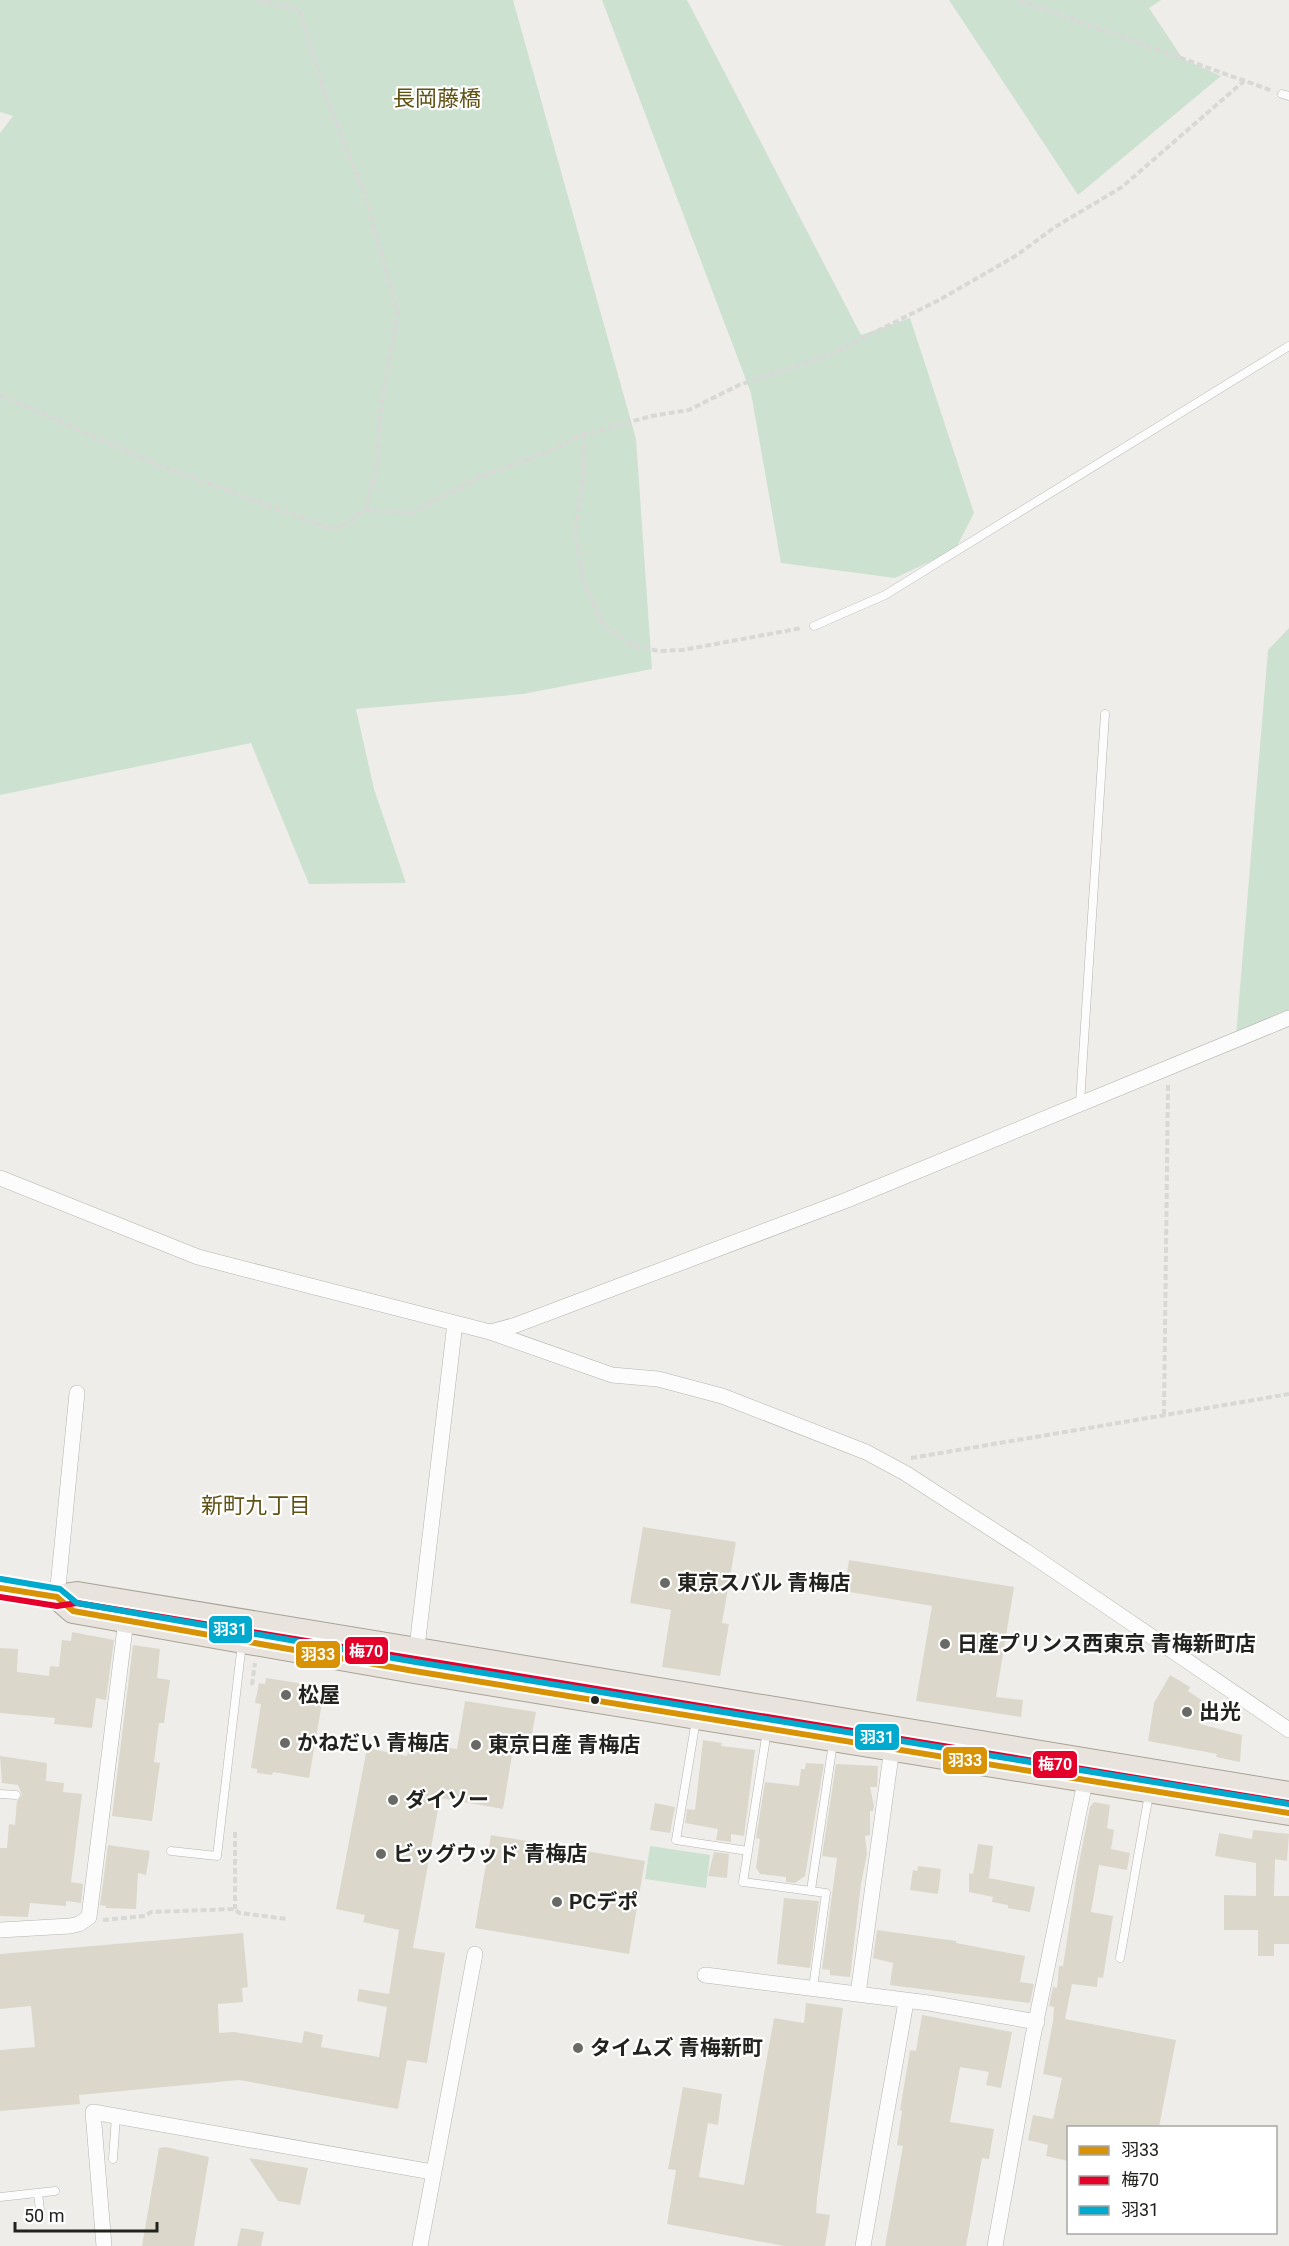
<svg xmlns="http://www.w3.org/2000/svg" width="1289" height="2246" font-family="Roboto,'Noto Sans JP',sans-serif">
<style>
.green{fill:#cde1d1}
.building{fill:#dbd8cb}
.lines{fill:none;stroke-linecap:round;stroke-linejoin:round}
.service-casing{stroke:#b4b4b1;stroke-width:9}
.minor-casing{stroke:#b4b4b1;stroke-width:16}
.primary-casing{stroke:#a8a295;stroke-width:26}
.path{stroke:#d8d8d6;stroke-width:4;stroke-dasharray:6 3;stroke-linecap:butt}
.service{stroke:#fcfcfc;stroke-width:8}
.minor{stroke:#fcfcfc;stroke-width:15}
.primary{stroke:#e8e4dd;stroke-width:24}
.bus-1-casing{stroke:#fff;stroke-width:10}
.bus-2-casing{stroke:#fff;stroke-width:10}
.bus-3-casing{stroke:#fff;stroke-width:10}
.bus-1{stroke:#d79205;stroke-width:6}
.bus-2{stroke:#e4002b;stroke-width:6}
.bus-3{stroke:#00a9ce;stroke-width:6}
.poi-dot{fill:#696966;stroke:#fff;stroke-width:2}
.bus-dot{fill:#22221f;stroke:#fff;stroke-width:2}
.labels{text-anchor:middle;stroke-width:4.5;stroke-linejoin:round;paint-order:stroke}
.poi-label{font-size:21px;font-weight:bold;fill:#22221f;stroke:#fff;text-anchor:start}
.neighbourhood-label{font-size:22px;fill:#605215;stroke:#fff}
.line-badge{stroke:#fff;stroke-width:2}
.badge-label{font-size:16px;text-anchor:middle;font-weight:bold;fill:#fff}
</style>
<rect width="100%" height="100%" fill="#eeede9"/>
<path class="green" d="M0 0H513L636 439 652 669 523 694 356 709 374 789 406 883 309 884 251 743 0 795V133L13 116 0 112Z
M602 0H687L861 335 910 318 974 513 955 550 895 578 781 563 751 393Z
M949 0H1161L1149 8 1183 59 1221 76 1078 195Z
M1289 628V1016L1236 1036 1268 650Z
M650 1846 710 1855 706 1888 645 1879Z"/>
<path class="building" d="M643 1527 736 1542 722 1623 729 1624 720 1676 662 1667 671 1610 630 1603Z
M849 1560 1014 1587 996 1697 1023 1700 1021 1717 916 1701 932 1606 844 1591Z
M72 1632 114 1640 106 1700 96 1698 92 1728 54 1724 55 1718 0 1713V1648L18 1649 17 1672 49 1676 50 1666 59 1667 62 1640 71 1641Z
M133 1645 160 1649 157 1678 170 1680 164 1723H159L154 1762 160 1763 152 1821 112 1816Z
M1170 1675 1190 1687 1188 1691 1212 1707 1200 1724 1242 1735 1240 1762 1216 1757 1217 1754 1148 1741 1154 1703Z
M266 1678 317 1686 315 1702 322 1703 309 1778 273 1772 272 1775 257 1773V1769L251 1768 261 1704 255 1703 259 1683 265 1684Z
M465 1701 536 1712 530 1745 514 1743 503 1809 440 1798 413 1948 445 1953 427 2063 407 2060 398 2109 239 2080 79 2095 80 2104 0 2111V2050L35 2047 31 2006 0 2009V1954L243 1933 248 1987 242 1988 243 2002 218 2004 219 2033 234 2032 302 2043 304 2031 323 2035 321 2047 379 2057 387 2007 357 2001 359 1989 389 1994 399 1930 363 1922 365 1915 336 1909 367 1748 407 1756 410 1742 457 1749Z
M703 1740 722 1743 721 1746 755 1750 744 1836 731 1834V1842L716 1840 718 1829 685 1823 687 1809 695 1810Z
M0 1756 47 1763 46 1781 64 1783 63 1792 82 1794 71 1882 83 1884 81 1903 66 1901V1906L30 1903 28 1917 0 1916V1848H7L9 1824 15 1825 17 1801 22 1795 18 1785 2 1783Z
M806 1763 824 1764 805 1876 795 1883 786 1882V1877L760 1874 756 1868 760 1839 756 1838 765 1782 799 1786 801 1769H805Z
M836 1764 878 1766 877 1787H870L874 1806 873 1811H870V1835L865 1836 867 1854 861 1884 850 1977 830 1975V1970L822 1969 837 1858 822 1856Z
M1094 1802 1110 1805 1107 1828 1114 1830 1111 1849 1130 1853 1127 1870 1099 1865 1091 1912 1113 1916 1103 1978 1098 1977 1097 1987 1072 1984 1065 2019 1176 2040 1159 2127H1068V2161L1046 2156 1048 2145 1028 2140 1033 2115 1053 2119 1062 2078 1043 2074 1053 2021 1054 2007 1049 2006 1053 1987 1057 1988 1059 1966H1063L1077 1873 1090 1807Z
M655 1803 675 1807 670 1833 650 1830Z
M1253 1830 1289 1834 1287 1861 1275 1859 1274 1896H1289V1944H1274V1956H1258V1930H1224V1895L1256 1896V1863L1215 1856 1219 1833 1252 1839Z
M491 1835 645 1861 629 1954 475 1928Z
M978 1844 993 1846 989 1878 1035 1887 1030 1912 1008 1908V1905L992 1902 993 1897 969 1892V1873L973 1874Z
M108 1845 150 1851 146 1875 138 1873 136 1909 106 1908V1906L100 1905Z
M714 1852 729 1854 727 1878 708 1876Z
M918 1866 941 1869 938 1894 910 1890 913 1870 917 1871Z
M784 1898 819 1901 810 1968 777 1964Z
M877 1930 956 1941V1943L1025 1956 1020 1982 1034 1984 1030 2003 890 1985 893 1963 873 1958Z
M806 2003 843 2008 817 2198 816 2213 830 2215 825 2246H784L667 2224 676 2170 668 2169 683 2087 722 2094 718 2125 708 2123 699 2177 744 2185 774 2018 804 2023Z
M922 2015 1012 2032 1001 2088 986 2085 989 2072 960 2067 950 2122 994 2129 989 2159 982 2158 966 2246H885L903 2146 897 2145 902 2111 900 2110 910 2050 916 2051Z
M166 2147 209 2157 194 2246H142L159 2148Z
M249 2158 308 2168 300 2205 278 2201Z
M241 2228 264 2232 261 2246H237Z"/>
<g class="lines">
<defs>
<path id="service" d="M1282 94 1289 96
M814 626 885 595 1289 346
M1080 1103 1105 714
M696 1720 676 1840 748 1851
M767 1731 743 1882 826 1893 813 1988
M0 1794 16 1795
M171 1851 217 1856 242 1643
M811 1890 833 1743
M1120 1958 1149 1794
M113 2159 116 2116
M38 2193 40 2210
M0 2197 55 2191"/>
<path id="minor" d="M0 1178 198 1257 490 1332 612 1375 658 1379 722 1396 866 1452 905 1473 1024 1550 1289 1730
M491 1332 516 1325 847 1200 1289 1018
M57 1597 77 1393
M416 1656 455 1323
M0 1930 70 1926 79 1924 89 1917 126 1620
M705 1975 929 2003 1037 2022
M858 1994 892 1748
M104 2246 93 2112 432 2172
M420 2246 475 1954
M863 2246 906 2002
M995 2246 1032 2041 1085 1782"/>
<path id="primary" d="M0 1588 57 1597 77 1594 1289 1794
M57 1597 73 1611 414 1671 1289 1813"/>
</defs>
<use href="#service" class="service-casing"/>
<use href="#minor" class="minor-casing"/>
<use href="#primary" class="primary-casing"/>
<path class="path" d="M1019 0 1273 91
M0 395 158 465 332 529 348 523 365 510 376 471 381 406 398 314 365 195 327 100 299 9 256 0
M584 434 583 478 575 530 583 580 603 625 632 645 658 651 683 650 802 628
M365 510 412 513 480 477 545 453 584 434 652 416 689 410 739 385 829 355 939 300 1017 255 1055 227 1122 187 1244 81
M1164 1415 1168 1085
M911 1458 1289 1394
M252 1685 255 1663
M235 1832V1909
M103 1920 145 1916 151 1912 235 1909 239 1913 287 1919"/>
<use href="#service" class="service"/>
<use href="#minor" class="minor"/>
<use href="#primary" class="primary"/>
<defs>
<path id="bus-1" d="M0 1588 57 1597 73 1611 414 1671 1289 1813"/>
<path id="bus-2" d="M0 1597 57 1606 77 1603 1288 1803"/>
<path id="bus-3" d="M1 1579 60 1589 77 1603 416 1662 1289 1804"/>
</defs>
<use href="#bus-1" class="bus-1-casing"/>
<use href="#bus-2" class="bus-2-casing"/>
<use href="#bus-3" class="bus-3-casing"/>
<use href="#bus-1" class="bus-1"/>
<use href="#bus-2" class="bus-2"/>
<use href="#bus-3" class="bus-3"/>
</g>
<g class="poi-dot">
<circle cx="665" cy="1583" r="6"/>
<circle cx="945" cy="1644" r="6"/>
<circle cx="286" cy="1695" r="6"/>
<circle cx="1187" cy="1712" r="6"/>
<circle cx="285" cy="1743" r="6"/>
<circle cx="476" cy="1745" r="6"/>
<circle cx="393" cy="1800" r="6"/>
<circle cx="381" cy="1854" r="6"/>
<circle cx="557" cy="1902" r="6"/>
<circle cx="578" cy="2048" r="6"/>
</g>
<circle class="bus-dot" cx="595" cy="1700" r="5"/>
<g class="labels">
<g class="poi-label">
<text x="677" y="1590">東京スバル 青梅店</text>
<text x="957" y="1651">日産プリンス西東京 青梅新町店</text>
<text x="298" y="1702">松屋</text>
<text x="1199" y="1719">出光</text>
<text x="297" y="1750">かねだい 青梅店</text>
<text x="488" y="1752">東京日産 青梅店</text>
<text x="405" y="1807">ダイソー</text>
<text x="393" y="1861">ビッグウッド 青梅店</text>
<text x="569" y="1909">PCデポ</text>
<text x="590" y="2055">タイムズ 青梅新町</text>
</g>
<g class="neighbourhood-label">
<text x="437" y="106">長岡藤橋</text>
<text x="256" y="1513">新町九丁目</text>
</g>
</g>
<g class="line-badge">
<rect x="208" y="1615" width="45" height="29" rx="6" fill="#00a9ce"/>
<rect x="344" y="1636" width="45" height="29" rx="6" fill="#e4002b"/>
<rect x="295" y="1640" width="46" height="29" rx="6" fill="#d79205"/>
<rect x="854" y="1723" width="46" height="28" rx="6" fill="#00a9ce"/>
<rect x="942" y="1746" width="46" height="29" rx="6" fill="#d79205"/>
<rect x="1032" y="1750" width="46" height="29" rx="6" fill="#e4002b"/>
</g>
<g class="badge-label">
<text x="230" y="1635">羽31</text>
<text x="366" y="1657">梅70</text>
<text x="318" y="1660">羽33</text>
<text x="877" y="1743">羽31</text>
<text x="965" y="1766">羽33</text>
<text x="1055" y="1770">梅70</text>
</g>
<rect x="1067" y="2126" width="210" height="108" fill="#ffffff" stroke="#a7a7a5" stroke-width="1.5"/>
<rect x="1079" y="2146" width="30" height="9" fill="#d79205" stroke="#a7a7a5" stroke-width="1.5"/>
<text x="1121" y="2156" font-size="18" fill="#22221f">羽33</text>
<rect x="1079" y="2176" width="30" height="9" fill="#e4002b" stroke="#a7a7a5" stroke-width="1.5"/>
<text x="1121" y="2186" font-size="18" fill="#22221f">梅70</text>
<rect x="1079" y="2206" width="30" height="9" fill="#00a9ce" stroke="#a7a7a5" stroke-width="1.5"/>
<text x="1121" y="2216" font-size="18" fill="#22221f">羽31</text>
<path d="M15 2222v9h142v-9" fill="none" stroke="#22221f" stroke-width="3"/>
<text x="24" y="2222" font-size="18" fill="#22221f" stroke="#ffffff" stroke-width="4.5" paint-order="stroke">50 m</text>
</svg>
